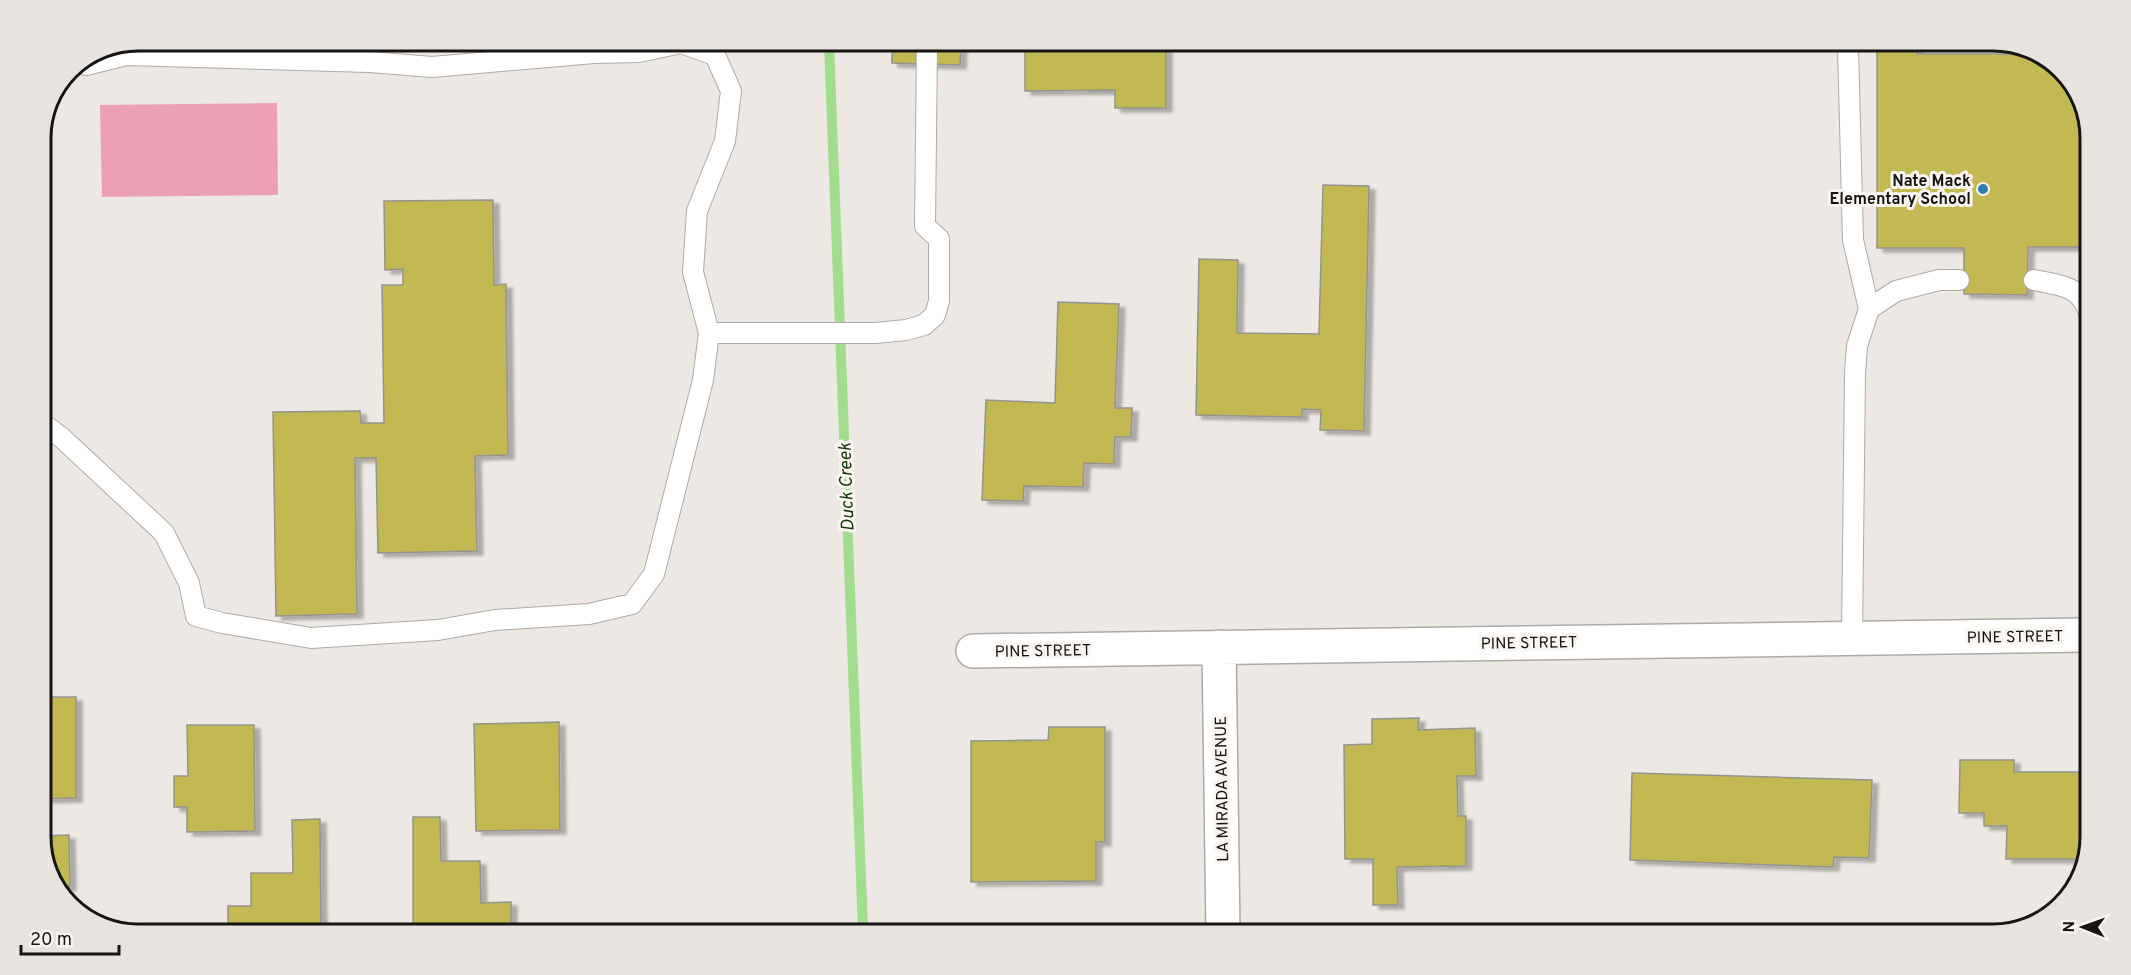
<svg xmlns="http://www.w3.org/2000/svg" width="2131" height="975" font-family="Overpass,sans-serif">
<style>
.green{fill:#eca0b4}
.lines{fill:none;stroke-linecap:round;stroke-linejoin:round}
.stream{stroke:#a1dd8d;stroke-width:10}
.building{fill:#c2b953;stroke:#94948e;stroke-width:1.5;filter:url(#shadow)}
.lane-casing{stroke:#aeaaa5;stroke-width:22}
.street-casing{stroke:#aeaaa5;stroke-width:36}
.lane{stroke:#fff;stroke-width:20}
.street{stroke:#fff;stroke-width:33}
.poi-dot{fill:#2e7fb0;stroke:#faf5f0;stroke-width:2}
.labels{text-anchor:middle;stroke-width:6;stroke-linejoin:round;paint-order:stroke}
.poi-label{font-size:16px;font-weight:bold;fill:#161513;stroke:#faf5f0;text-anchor:end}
.street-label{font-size:16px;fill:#161513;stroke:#faf5f0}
.water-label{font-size:18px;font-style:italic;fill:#0f3500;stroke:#faf5f0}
.rim{fill:none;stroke:#161513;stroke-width:3}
</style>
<defs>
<filter id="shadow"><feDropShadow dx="6" dy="4" stdDeviation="1.5" flood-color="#0004"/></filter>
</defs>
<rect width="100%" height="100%" fill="#ede8e3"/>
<path class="green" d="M277 103 278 195 102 197 100 105Z"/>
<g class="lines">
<path class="stream" d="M829 43 863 930"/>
</g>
<path class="building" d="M892 44H961L960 65 892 63Z
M1114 44 1166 45V108H1115V90L1025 91V46Z
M1877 47 1917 48V54H2037L2074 84 2090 132 2089 247H2028L2027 295 1964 294V248H1877Z
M1323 185 1369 186 1364 431 1320 430 1321 410 1302 409V417L1196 415 1199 259 1238 260 1237 333 1319 334Z
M493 200 494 285 506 284 508 455 475 456 477 551 378 553 376 458H355L357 614 276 616 273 412 360 411 361 423H384L382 285H403V269L385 270 384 201Z
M1058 302 1119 304 1115 408H1132L1131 437H1115L1114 464 1084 463 1083 487 1024 486 1023 501 982 500 986 400 1055 403Z
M41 697H76V798L41 799Z
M1419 718 1418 730 1475 728 1476 776H1457L1458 816H1466V866L1397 867 1398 905H1373V859H1345L1344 745 1372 744V719Z
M559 722 560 830 476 831 474 724Z
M187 725H254L255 831 187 832V807H174V776H188Z
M1049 727H1105V842H1096V881L971 882V741L1048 740Z
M1960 760H2014V772H2084L2083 859H2006L2007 826H1984V813H1959Z
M1632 773 1872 780 1869 858 1834 857 1833 867 1630 860Z
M413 817H440L441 861H480L481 903 511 902V929L413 928Z
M320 819 321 928 228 927V906H251V873H293L292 820Z
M69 835 70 887H57L41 843V836Z"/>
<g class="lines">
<defs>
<path id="lane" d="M1848 47 1853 240 1869 309
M2034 280C2058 285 2081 285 2089 313
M709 333H875L906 330 924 325 935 315 939 301V239L925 226 927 44
M41 422 62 438 164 533 189 583 196 616 222 623 311 638 438 630 495 620 589 614 632 604 654 574 703 380 709 333 693 272 697 211 725 141 731 91 715 55 681 43 639 52 594 53 432 67 370 62 126 55 86 65 81 64
M1852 638 1855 373 1857 346 1869 309 1896 291 1939 280H1959"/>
<path id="street" d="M1219 647 1223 931
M973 651 2085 635"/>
</defs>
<use href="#lane" class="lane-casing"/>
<use href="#street" class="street-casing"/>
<use href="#lane" class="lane"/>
<use href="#street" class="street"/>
</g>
<circle class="poi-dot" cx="1983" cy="189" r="6"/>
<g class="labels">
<g class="poi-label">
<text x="1971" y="186">Nate Mack<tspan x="1971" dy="18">Elementary School</tspan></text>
</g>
<g class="street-label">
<text transform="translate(2015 636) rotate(-1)" y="6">PINE STREET</text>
<text transform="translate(1529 642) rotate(-1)" y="6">PINE STREET</text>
<text transform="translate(1043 650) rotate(-1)" y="6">PINE STREET</text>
<text transform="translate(1221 789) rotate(-91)" y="6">LA MIRADA AVENUE</text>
</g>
<g class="water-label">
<text transform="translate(846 487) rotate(-92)" y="6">Duck Creek</text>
</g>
</g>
<path d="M0 0H2131V975H0ZM138 51H1993A87 87 0 0 1 2080 138V837A87 87 0 0 1 1993 924H138A87 87 0 0 1 51 837V138A87 87 0 0 1 138 51Z" fill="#e8e3de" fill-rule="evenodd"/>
<path class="rim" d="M138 51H1993A87 87 0 0 1 2080 138V837A87 87 0 0 1 1993 924H138A87 87 0 0 1 51 837V138A87 87 0 0 1 138 51Z"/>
<g transform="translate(2083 927) rotate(271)" stroke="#faf5f0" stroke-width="4.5" paint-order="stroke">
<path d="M0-4.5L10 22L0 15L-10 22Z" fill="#161513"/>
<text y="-9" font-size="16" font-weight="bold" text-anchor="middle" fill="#161513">N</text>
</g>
<path d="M21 945v9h98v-9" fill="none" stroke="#161513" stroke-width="3"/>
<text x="30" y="945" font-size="18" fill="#161513" stroke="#faf5f0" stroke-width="4.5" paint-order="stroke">20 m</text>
</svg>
